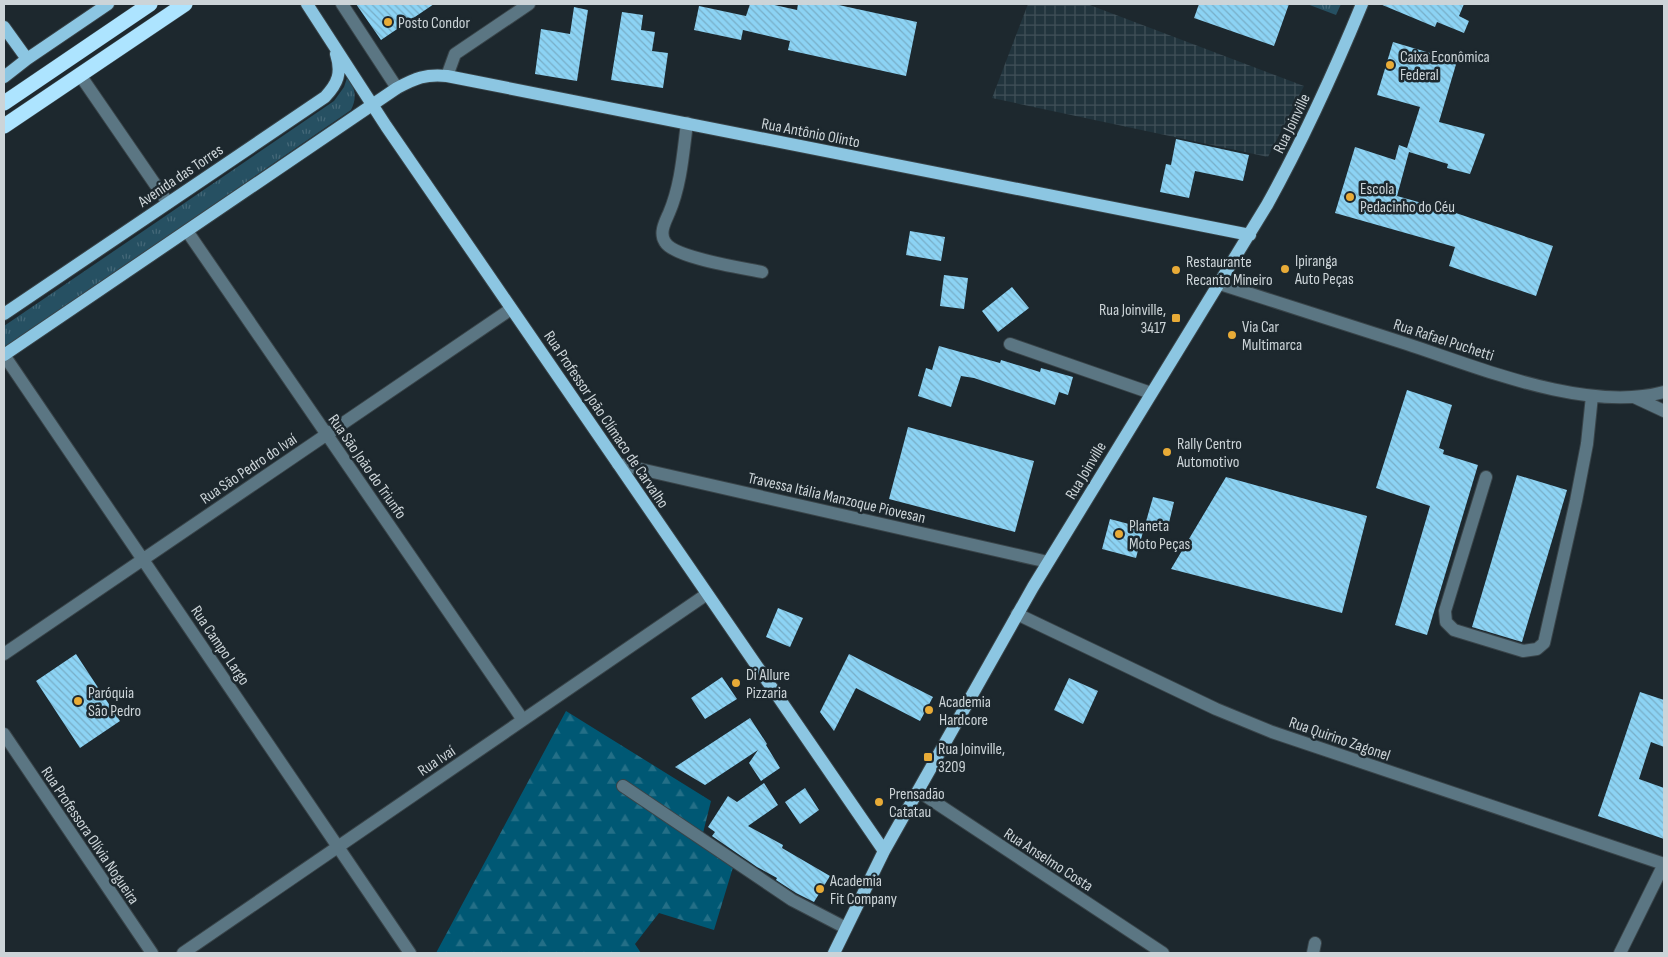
<svg xmlns="http://www.w3.org/2000/svg" width="1668" height="957" font-family="'Sofia Sans Condensed',sans-serif">
<style>
.industrial{fill:url(#industrial-grid)}
.grass{fill:url(#grass-tufts)}
.forest{fill:url(#forest-firs)}
.building{fill:url(#building-back-hatch)}
.lines{fill:none;stroke-linecap:round;stroke-linejoin:round}
.minor-casing{stroke:#394449;stroke-width:14}
.major-casing{stroke:#394449;stroke-width:14}
.highway-casing{stroke:#394449;stroke-width:16}
.minor{stroke:#5b7683;stroke-width:12}
.major{stroke:#8cc6e2;stroke-width:12}
.highway{stroke:#ade4ff;stroke-width:15}
.poi-dot{fill:#e8ab37;stroke:#1d282e;stroke-width:2}
.labels{text-anchor:middle;stroke-width:5;stroke-linejoin:round;paint-order:stroke}
.poi-label{font-size:16px;fill:#ccd4d8;stroke:#1d282e;text-anchor:start}
.street-label{font-size:16px;fill:#ccd4d8;stroke:#1d282e}
</style>
<defs>
<pattern id="industrial-grid" width="8" height="8" patternUnits="userSpaceOnUse" patternTransform="scale(1.25)"><rect width="8" height="8" fill="#21343d"/><path d="M0 4h8M4 0v8" fill="none" stroke="#405058"/></pattern>
<pattern id="grass-tufts" width="24" height="20" patternUnits="userSpaceOnUse" patternTransform="scale(1.25)"><rect width="24" height="20" fill="#265062"/><path d="M3 7l-1-3M5 7V3M7 7l1-3M15 17l-1-3M17 17v-4M19 17l1-3" fill="none" stroke="#446878"/></pattern>
<pattern id="forest-firs" width="22" height="20" patternUnits="userSpaceOnUse" patternTransform="scale(1.25)"><rect width="22" height="20" fill="#005874"/><path d="M5 1l3.5 6h-7zM16 11l3.5 6h-7z" fill="#246f87"/></pattern>
<pattern id="building-back-hatch" width="6" height="6" patternUnits="userSpaceOnUse" patternTransform="scale(1.25)"><rect width="6" height="6" fill="#8cd3f4"/><path d="M-1 5l2 2M0 0l6 6M5-1l2 2" fill="none" stroke="#78aec7"/></pattern>
</defs>
<rect width="100%" height="100%" fill="#1d282e"/>
<path class="industrial" d="M1028 4H1087L1304 86 1268 157 992 98Z"/>
<path class="grass" d="M1307 4H1341L1336 15Z
M348 75C354 87 358 97 351 110L4 349V326L334 101 344 87Z"/>
<path class="forest" d="M566 711 711 801 701 841 734 864 714 930 659 913 635 944 641 953H436Z"/>
<path class="building" d="M356 4H434L381 40Z
M750 4H770L797 10 798 4H834L917 22 906 76 788 50 790 41 743 30 741 40 694 30 699 6 746 16Z
M1199 4H1289L1274 46 1194 18Z
M1380 4H1464L1459 16 1469 21 1464 33 1437 22 1435 27Z
M574 7 588 10 577 81 535 74 541 29 570 34Z
M622 12 643 15 641 30 655 32 652 51 668 53 663 88 611 80Z
M1393 42 1457 61 1439 122 1485 134 1470 174 1447 168 1448 164 1409 152 1397 196 1447 210 1553 246 1536 296 1449 266 1455 247 1335 213 1355 147 1395 160 1399 145 1407 148 1420 107 1377 95Z
M1176 139 1249 155 1243 181 1195 171 1189 198 1160 192 1166 164 1171 165Z
M910 231 945 237 941 261 906 255Z
M944 275 968 278 964 309 940 306Z
M1012 287 1029 308 998 332 982 311Z
M939 346 1000 363 1001 360 1040 372 1041 368 1073 377 1068 395 1059 392 1055 405 974 378 961 376 951 407 918 396 926 368 932 370Z
M1407 390 1452 405 1439 448 1444 450 1443 454 1478 465 1427 635 1395 625 1430 506 1376 488Z
M908 427 1034 461 1015 532 889 499Z
M1517 475 1567 490 1522 642 1472 627Z
M1226 477 1367 516 1342 613 1171 569Z
M1153 497 1174 502 1167 531 1145 525Z
M1110 519 1144 528 1136 558 1102 549Z
M778 608 803 618 790 647 766 637Z
M76 654 120 721 80 748 36 681Z
M849 654 933 697 920 721 856 688 834 731 820 712Z
M722 677 737 699 705 719 691 698Z
M1069 678 1098 691 1083 724 1054 710Z
M1640 692 1664 700V747L1651 742 1639 779 1664 788V839L1598 816Z
M750 718 767 744 766 745 780 768 761 781 749 763 758 750 705 785 675 767Z
M764 783 778 805 748 826 783 845 782 848 830 876 814 902 796 893 776 880 777 878 757 867 712 836 715 832 708 827 728 796 737 802Z
M805 788 819 810 800 824 785 802Z"/>
<g class="lines">
<defs>
<path id="minor" d="M342 4 397 88
M80 75 168 203
M447 76 455 54 529 4
M687 123C683 154 681 185 669 213 665 222 659 233 665 242 674 258 743 268 762 272
M187 231 523 720
M1220 284C1282 304 1345 324 1407 344 1480 368 1588 413 1664 392
M1010 344 1151 393
M4 355 410 953
M1634 397 1664 411
M618 464 1048 562
M1486 477 1445 611 1446 622 1454 630 1523 651 1537 649 1544 643 1576 501 1587 444 1592 396
M1017 614 1216 709 1272 732 1664 864
M4 654 511 309
M4 734 152 953
M623 786 792 900 846 928
M918 791 1163 953
M183 953 707 594
M1313 953 1315 943
M1620 953 1664 864"/>
<path id="major" d="M307 4 386 126 884 851
M4 27 27 59
M4 77 27 59 108 4
M4 314 325 97C338 83 342 73 336 54
M4 355 397 88C416 78 425 74 447 76L1250 235
M834 953 884 851 1033 587 1267 205C1303 140 1334 72 1362 4"/>
<path id="highway" d="M4 103 150 4
M4 126 185 4"/>
</defs>
<use href="#minor" class="minor-casing"/>
<use href="#major" class="major-casing"/>
<use href="#highway" class="highway-casing"/>
<use href="#minor" class="minor"/>
<use href="#major" class="major"/>
<use href="#highway" class="highway"/>
</g>
<g class="poi-dot">
<circle cx="388" cy="22" r="5"/>
<circle cx="1390" cy="65" r="5"/>
<circle cx="1350" cy="197" r="5"/>
<circle cx="1285" cy="269" r="5"/>
<circle cx="1176" cy="270" r="5"/>
<rect x="1171" y="313" width="10" height="10" rx="2.5"/>
<circle cx="1232" cy="335" r="5"/>
<circle cx="1167" cy="452" r="5"/>
<circle cx="1119" cy="534" r="5"/>
<circle cx="736" cy="683" r="5"/>
<circle cx="78" cy="701" r="5"/>
<circle cx="929" cy="710" r="5"/>
<rect x="923" y="752" width="10" height="10" rx="2.5"/>
<circle cx="879" cy="802" r="5"/>
<circle cx="820" cy="889" r="5"/>
</g>
<g class="labels">
<g class="poi-label">
<text x="398" y="28">Posto Condor</text>
<text x="1400" y="62">Caixa Econômica<tspan x="1400" dy="18">Federal</tspan></text>
<text x="1360" y="194">Escola<tspan x="1360" dy="18">Pedacinho do Céu</tspan></text>
<text x="1295" y="266">Ipiranga<tspan x="1295" dy="18">Auto Peças</tspan></text>
<text x="1186" y="267">Restaurante<tspan x="1186" dy="18">Recanto Mineiro</tspan></text>
<text x="1166" y="315" text-anchor="end">Rua Joinville,<tspan x="1166" dy="18">3417</tspan></text>
<text x="1242" y="332">Via Car<tspan x="1242" dy="18">Multimarca</tspan></text>
<text x="1177" y="449">Rally Centro<tspan x="1177" dy="18">Automotivo</tspan></text>
<text x="1129" y="531">Planeta<tspan x="1129" dy="18">Moto Peças</tspan></text>
<text x="746" y="680">Di Allure<tspan x="746" dy="18">Pizzaria</tspan></text>
<text x="88" y="698">Paróquia<tspan x="88" dy="18">São Pedro</tspan></text>
<text x="939" y="707">Academia<tspan x="939" dy="18">Hardcore</tspan></text>
<text x="938" y="754">Rua Joinville,<tspan x="938" dy="18">3209</tspan></text>
<text x="889" y="799">Prensadão<tspan x="889" dy="18">Catatau</tspan></text>
<text x="830" y="886">Academia<tspan x="830" dy="18">Fit Company</tspan></text>
</g>
<g class="street-label">
<text transform="translate(1291 123) rotate(-64)" y="6">Rua Joinville</text>
<text transform="translate(811 132) rotate(11)" y="6">Rua Antônio Olinto</text>
<text transform="translate(180 175) rotate(-34)" y="6">Avenida das Torres</text>
<text transform="translate(1444 339) rotate(18)" y="6">Rua Rafael Puchetti</text>
<text transform="translate(607 419) rotate(56)" y="6">Rua Professor João Clímaco de Carvalho</text>
<text transform="translate(368 466) rotate(55)" y="6">Rua São João do Triunfo</text>
<text transform="translate(248 468) rotate(-34)" y="6">Rua São Pedro do Ivaí</text>
<text transform="translate(1085 470) rotate(-59)" y="6">Rua Joinville</text>
<text transform="translate(837 497) rotate(13)" y="6">Travessa Itália Manzoque Piovesan</text>
<text transform="translate(221 645) rotate(56)" y="6">Rua Campo Largo</text>
<text transform="translate(1340 738) rotate(19)" y="6">Rua Quirino Zagonel</text>
<text transform="translate(436 760) rotate(-34)" y="6">Rua Ivaí</text>
<text transform="translate(91 835) rotate(56)" y="6">Rua Professora Olívia Nogueira</text>
<text transform="translate(1049 859) rotate(33)" y="6">Rua Anselmo Costa</text>
</g>
</g>
<rect width="1668" height="957" fill="none" stroke="#ccd4d8" stroke-width="10"/>
</svg>
